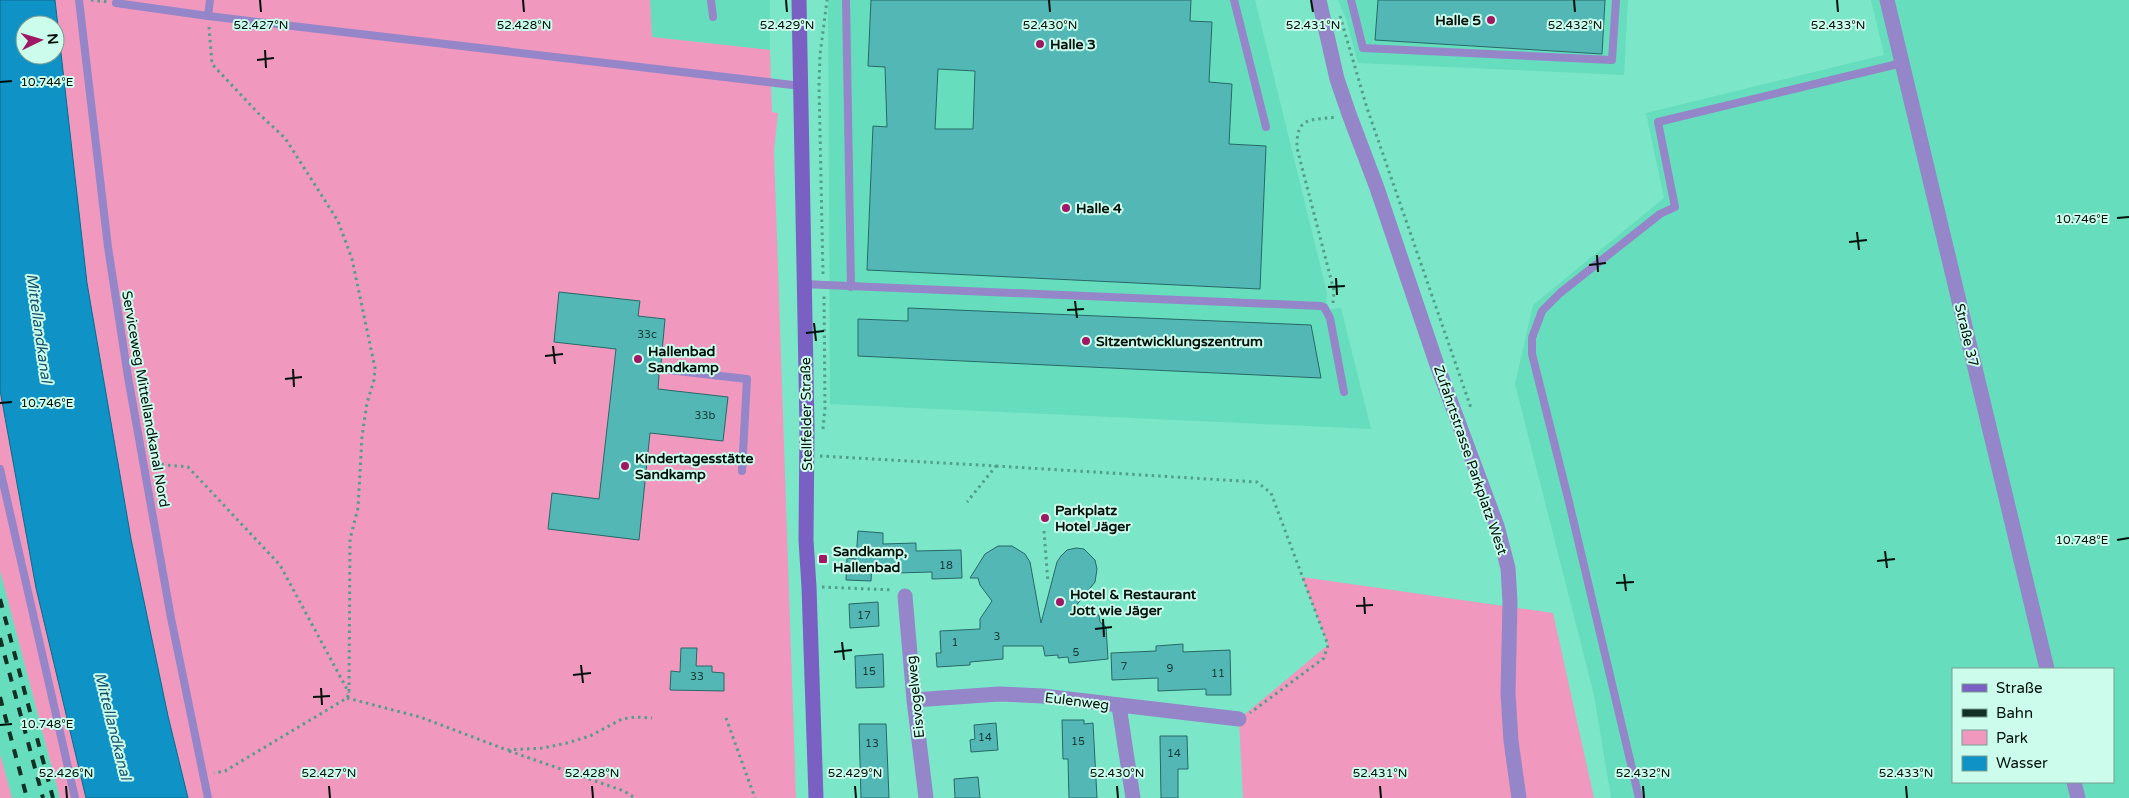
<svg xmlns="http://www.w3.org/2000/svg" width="2129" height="798" font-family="'Varela Round',sans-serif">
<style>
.built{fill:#66ddbc;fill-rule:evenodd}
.green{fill:#f198be}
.water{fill:#0f92c5;stroke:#0a6b8d;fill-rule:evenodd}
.building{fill:#53b8b5;stroke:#276867;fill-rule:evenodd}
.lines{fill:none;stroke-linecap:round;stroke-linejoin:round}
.path{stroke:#529f89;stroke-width:3;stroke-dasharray:2.5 4;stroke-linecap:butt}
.lane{stroke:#9486c8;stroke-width:8}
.street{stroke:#9486c8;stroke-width:15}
.secondary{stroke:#7960c2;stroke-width:15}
.rail{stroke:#123026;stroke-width:4;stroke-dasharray:9 9;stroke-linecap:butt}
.ticks{fill:none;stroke:#00100a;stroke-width:2}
.poi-dot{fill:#a01764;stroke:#cbfcec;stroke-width:2}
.labels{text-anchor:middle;stroke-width:4;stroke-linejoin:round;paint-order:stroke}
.number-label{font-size:11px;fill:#153a35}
.poi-label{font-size:14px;font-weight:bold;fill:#00100a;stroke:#cbfcec;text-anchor:start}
.street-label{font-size:14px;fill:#00100a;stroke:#cbfcec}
.water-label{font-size:15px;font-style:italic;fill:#15516c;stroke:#cbfcec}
.ticks-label{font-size:12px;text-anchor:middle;fill:#00100a;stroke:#cbfcec;stroke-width:4;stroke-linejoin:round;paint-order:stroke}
</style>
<rect width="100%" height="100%" fill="#7be6c8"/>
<path class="built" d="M650 0H770V50L652 37Z
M828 0H1255L1327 293 1326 310 1341 308 1371 429 830 404Z
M1338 0H1628L1624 75 1358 63 1346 19Z
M1871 0H2129V798H1611L1594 695 1515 384 1533 305 1664 198 1646 113 1884 55ZM1953 669H2113V782H1953Z
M0 571 42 731 60 798H12L0 754Z"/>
<path class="green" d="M55 0H650L652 37 770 50 772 112 778 113 774 151 796 798H188L168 716 131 539 87 283Z
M0 390 36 588 86 798H60L0 571Z
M1302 577 1553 613 1594 798H1243L1239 719 1328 645Z
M0 754 12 798H0Z"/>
<path class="water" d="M0 0H55L87 283 131 539 168 716 188 798H86L36 588 0 390ZM25 25H55V55H25Z"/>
<path class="building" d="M871 0H1191L1190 21 1212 22 1209 82 1232 84 1229 144 1266 146 1260 289 867 270 873 126 887 127 885 67 868 66ZM938 69 975 71 973 129H935Z
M1378 0H1605L1602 54 1375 40Z
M559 292 640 301 638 316 665 319 661 363 655 368V372L659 375 658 389 728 397 723 441 650 433 639 540 548 529 552 493 599 499 616 349 554 342Z
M908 308 1311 325 1321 378 858 356V319L908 321Z
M858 531 883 533V544L916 543V551L961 550 962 578 932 579V572L896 573V565L872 564 871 581 846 580 847 558 856 559Z
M998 546H1012L1025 554 1030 562 1041 623 1057 562 1061 556 1067 550 1076 548 1084 549 1095 560 1097 569 1095 582 1075 607 1090 606 1091 615H1099L1100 622 1106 627 1108 659 1069 663 1068 657 1058 658V655L1045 656 1043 646H1003V659L970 662V665L937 667 936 653H941L940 631 980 629V619L992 601 980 585 978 578H970L985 554Z
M878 602 879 626 850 628 849 604Z
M1183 644V652L1230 650 1231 695H1206V689L1158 691V678L1112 680 1111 653 1156 651V646Z
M681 648H697L696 666H712V672L724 673V691L670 690 671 671 680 672Z
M883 654 884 687 856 688 855 656Z
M1062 720H1084V724L1093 723 1097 798H1069L1068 759H1063Z
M996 723 998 750 971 752 970 740 975 739 974 725Z
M859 724H886L889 798H861Z
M1160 736H1187L1188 769H1178V798H1161Z
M978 777 980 798H955L954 779Z"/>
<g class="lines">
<path class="path" d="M91 0 108 2
M1340 16 1367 108 1471 408
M209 27 212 64 258 113 285 138 338 221 352 259 375 368 374 380 367 403 362 436 358 508 350 539 349 694 347 698 225 771 214 773
M823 274 819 85 820 55 827 0
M1333 303 1334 291 1297 148C1296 115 1311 121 1336 117
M823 429 825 408 824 296
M820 456 996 466 967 502
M155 464 188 467 280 565 349 693
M996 466 1257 482 1271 493 1328 645 1324 658 1250 713
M1044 531 1048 583
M822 587 893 590
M347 698 420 717 507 750 543 748 567 743 590 736 622 719 635 717 652 718
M726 718 755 798
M509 751 624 791 635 798"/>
<path class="lane" d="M79 0 108 247 128 377 171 618 208 798
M711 0 713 17
M846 0 851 287
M1234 0 1266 127
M1351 0 1363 48 1612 60 1616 0
M116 3 208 16 801 86
M208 16 210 0
M803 284 1321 306 1324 307 1330 318 1344 392
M660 369 747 379 742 471
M0 469 75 798
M1639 798 1569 502 1532 354V338L1542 311 1560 293 1660 214 1675 207 1658 122 1902 63"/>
<path class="street" d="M1319 0 1337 79 1349 114 1377 188 1437 365 1497 526 1508 568 1510 602 1508 693 1511 741 1519 798
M1887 0 2047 669
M905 596 914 700 926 798
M914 700 999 694 1043 696 1239 719
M1119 706 1133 798
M2074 782 2078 798"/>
<path class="secondary" d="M799 0 807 427 806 540 809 587 816 798"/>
<path class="rail" d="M0 599 53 798
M0 638 43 798
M0 697 27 798"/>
</g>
<path class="ticks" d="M260 0 261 12M523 0 524 12M786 0 787 12M1049 0 1050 12M1311 0 1313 12M1574 0 1575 12M1837 0 1838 12M265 50 266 68M257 60 274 58M0 82 12 81M2117 218 2129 217M1857 232 1859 250M1849 242 1867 240M1597 255 1598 272M1589 265 1606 263M1336 278 1337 295M1328 287 1345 286M1075 301 1077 318M1067 310 1084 309M814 323 816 341M806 333 824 331M553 346 555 364M545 356 563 354M293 369 294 387M285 379 302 377M0 403 12 402M2117 540 2129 538M1885 551 1887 568M1877 561 1895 559M1624 574 1626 591M1616 583 1634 582M1364 597 1365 614M1356 606 1373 605M1103 619 1104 637M1095 629 1112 627M842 642 844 660M834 652 852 650M581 665 583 683M573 675 591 673M321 688 322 705M313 697 330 696M0 725 12 724M66 786 67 798M329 786 330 798M592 786 593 798M855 786 856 798M1117 786 1118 798M1380 786 1381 798M1643 786 1644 798M1906 786 1907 798"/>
<g class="poi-dot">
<circle cx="1491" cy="20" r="5"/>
<circle cx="1040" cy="44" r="5"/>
<circle cx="1066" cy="208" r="5"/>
<circle cx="1086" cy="341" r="5"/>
<circle cx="638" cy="359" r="5"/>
<circle cx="625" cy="466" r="5"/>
<circle cx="1045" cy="518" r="5"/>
<rect x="818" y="554" width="10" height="10" rx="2.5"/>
<circle cx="1060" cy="602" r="5"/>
</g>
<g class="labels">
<g class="number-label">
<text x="647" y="338">33c</text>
<text x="705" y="419">33b</text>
<text x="946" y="569">18</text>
<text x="864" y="619">17</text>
<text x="997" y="640">3</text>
<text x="955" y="646">1</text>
<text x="1076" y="656">5</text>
<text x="1124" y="670">7</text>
<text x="1170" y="672">9</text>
<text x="869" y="675">15</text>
<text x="1218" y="677">11</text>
<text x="697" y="680">33</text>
<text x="985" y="741">14</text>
<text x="1078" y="745">15</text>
<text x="872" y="747">13</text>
<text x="1174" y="757">14</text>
</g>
<g class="poi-label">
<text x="1481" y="25" text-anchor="end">Halle 5</text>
<text x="1050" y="49">Halle 3</text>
<text x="1076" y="213">Halle 4</text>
<text x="1096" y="346">Sitzentwicklungszentrum</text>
<text x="648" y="356">Hallenbad<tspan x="648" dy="16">Sandkamp</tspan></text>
<text x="635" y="463">Kindertagesstätte<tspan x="635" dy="16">Sandkamp</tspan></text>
<text x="1055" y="515">Parkplatz<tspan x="1055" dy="16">Hotel Jäger</tspan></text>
<text x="833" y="556">Sandkamp,<tspan x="833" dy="16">Hallenbad</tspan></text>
<text x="1070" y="599">Hotel &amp; Restaurant<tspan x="1070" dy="16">Jott wie Jäger</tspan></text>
</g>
<g class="street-label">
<text transform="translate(1967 335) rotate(77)" y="5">Straße 37</text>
<text transform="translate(146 399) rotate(80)" y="5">Serviceweg Mittellandkanal Nord</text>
<text transform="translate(806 414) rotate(-91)" y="5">Stellfelder Straße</text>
<text transform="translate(1471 460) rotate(71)" y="5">Zufahrtstrasse Parkplatz West</text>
<text transform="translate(915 697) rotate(-96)" y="5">Eisvogelweg</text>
<text transform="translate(1077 701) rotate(7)" y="5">Eulenweg</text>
</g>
<g class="water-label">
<text transform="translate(39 328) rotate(82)" y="5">Mittellandkanal</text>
<text transform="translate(113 726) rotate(76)" y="5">Mittellandkanal</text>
</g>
</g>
<g class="ticks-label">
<text x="261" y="29">52.427°N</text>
<text x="524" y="29">52.428°N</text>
<text x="787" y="29">52.429°N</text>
<text x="1050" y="29">52.430°N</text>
<text x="1313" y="29">52.431°N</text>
<text x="1575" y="29">52.432°N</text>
<text x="1838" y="29">52.433°N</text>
<text x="47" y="86">10.744°E</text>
<text x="2082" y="223">10.746°E</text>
<text x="47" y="407">10.746°E</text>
<text x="2082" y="544">10.748°E</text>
<text x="47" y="728">10.748°E</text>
<text x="66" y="777">52.426°N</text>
<text x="329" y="777">52.427°N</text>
<text x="592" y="777">52.428°N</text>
<text x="855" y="777">52.429°N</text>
<text x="1117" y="777">52.430°N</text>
<text x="1380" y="777">52.431°N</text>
<text x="1643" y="777">52.432°N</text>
<text x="1906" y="777">52.433°N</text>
</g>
<rect x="1952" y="668" width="162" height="115" fill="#cbfcec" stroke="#7a9e92"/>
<rect x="1962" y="684" width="25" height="8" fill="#7960c2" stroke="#7a9e92"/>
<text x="1996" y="693" font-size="15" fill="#00100a">Straße</text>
<rect x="1962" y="709" width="25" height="8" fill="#123026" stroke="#7a9e92"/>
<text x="1996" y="718" font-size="15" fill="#00100a">Bahn</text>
<rect x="1962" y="730" width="25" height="15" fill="#f198be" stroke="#7a9e92"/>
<text x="1996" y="743" font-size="15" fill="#00100a">Park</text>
<rect x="1962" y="756" width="25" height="15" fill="#0f92c5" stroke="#7a9e92"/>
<text x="1996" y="768" font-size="15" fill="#00100a">Wasser</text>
<g transform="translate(40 40) rotate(85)"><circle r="24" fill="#cbfcec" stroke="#7a9e92"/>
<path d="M0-4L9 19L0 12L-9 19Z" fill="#a01764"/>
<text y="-8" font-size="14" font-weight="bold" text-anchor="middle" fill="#00100a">N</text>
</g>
</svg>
